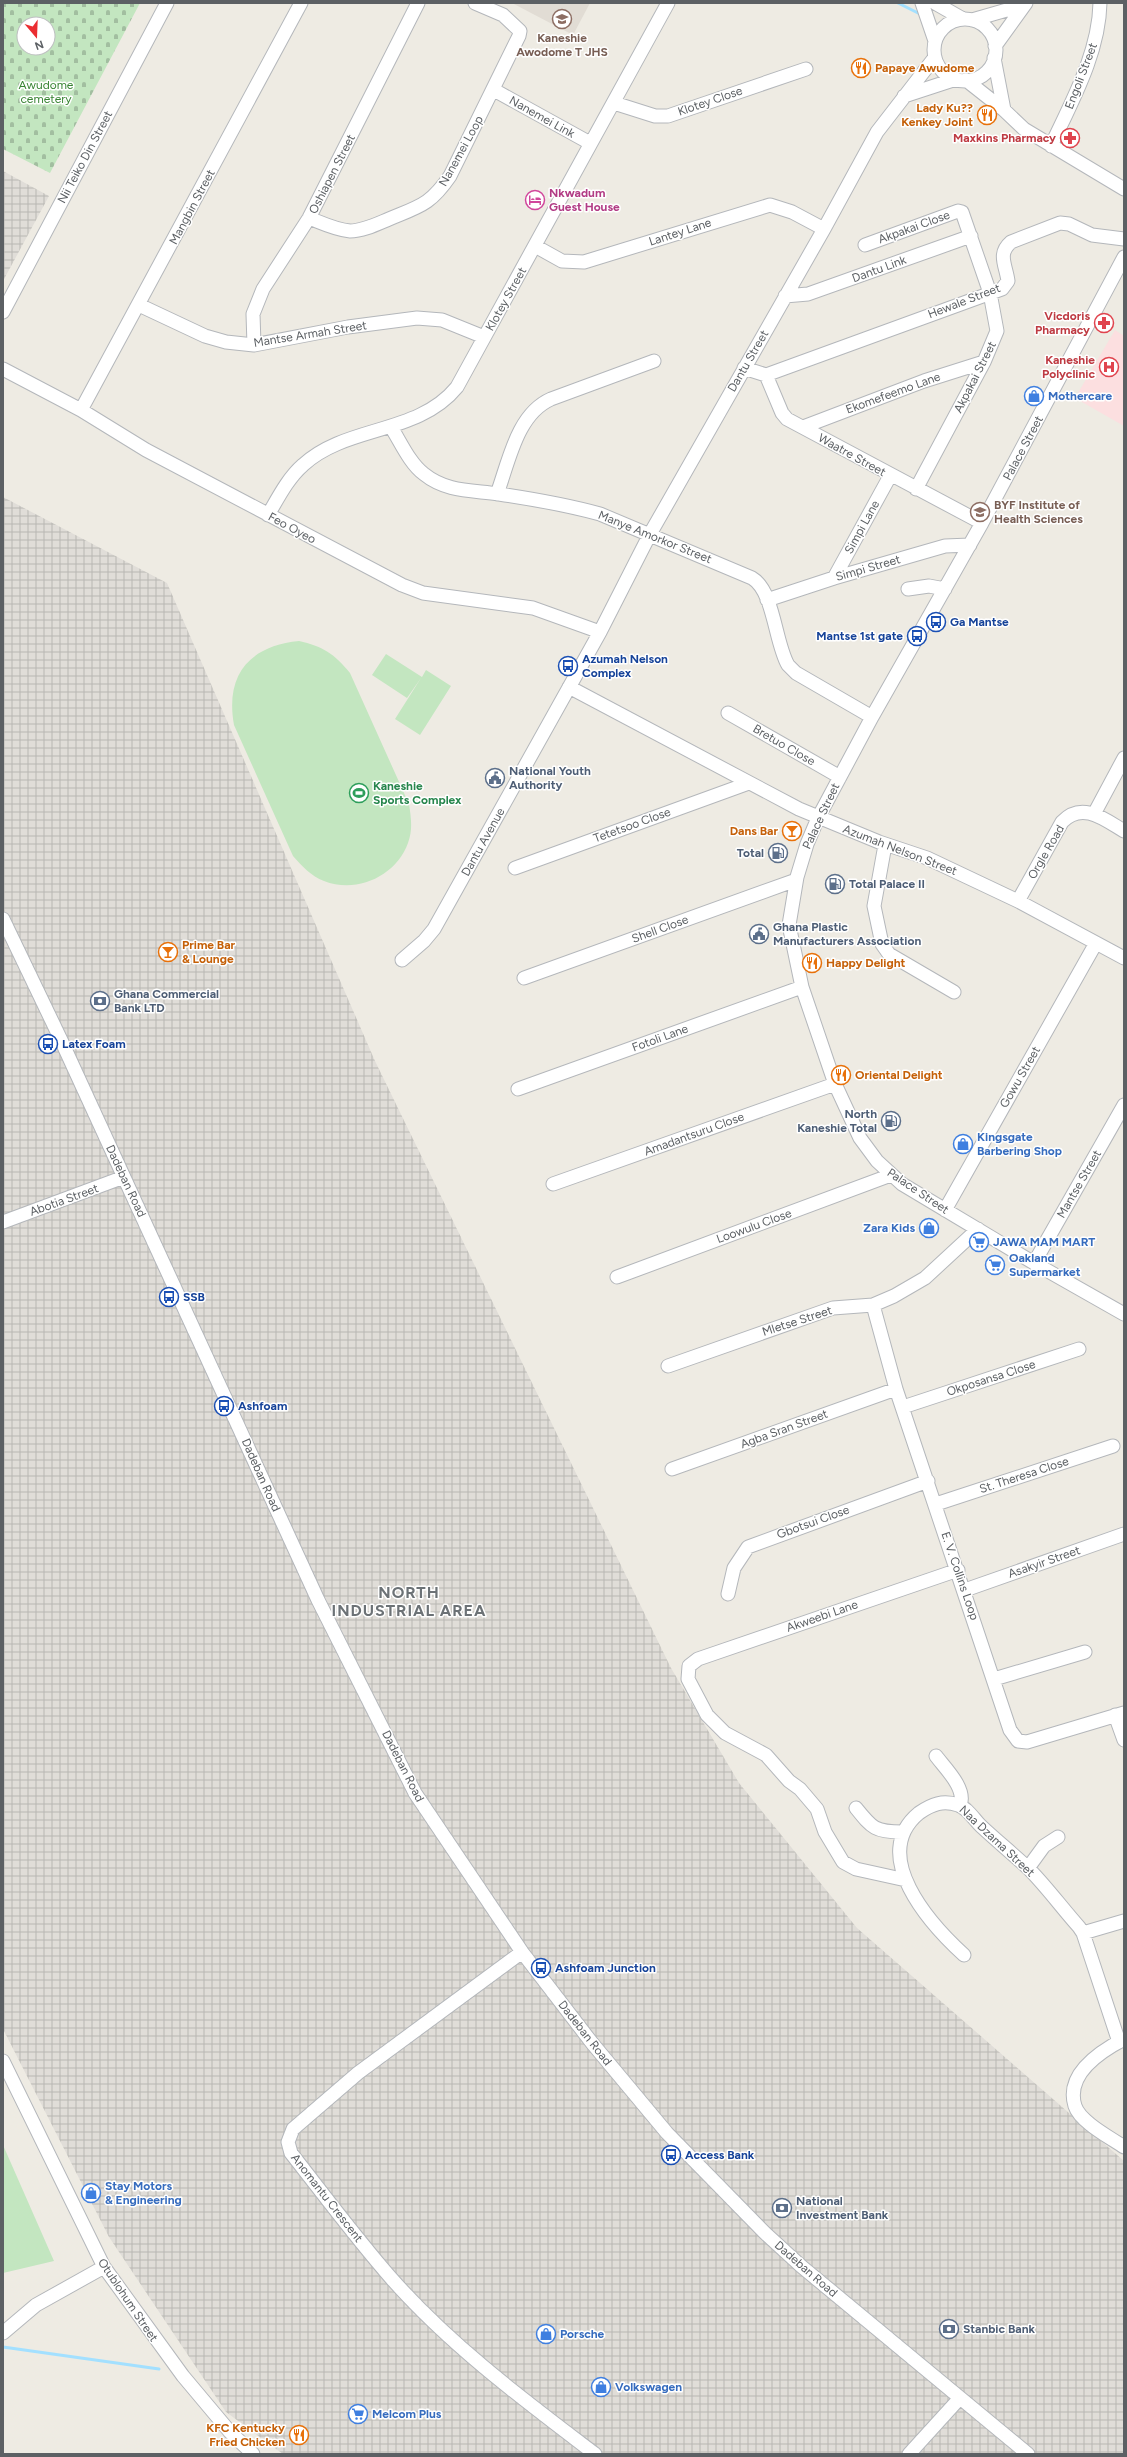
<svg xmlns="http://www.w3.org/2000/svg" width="1127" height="2457" font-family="Figtree,sans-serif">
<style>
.industrial{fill:url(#industrial-grid)}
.education{fill:#e1dcd4}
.medical{fill:#fcdfe0}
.cemetery{fill:url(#cemetery-stones);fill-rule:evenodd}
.pitch{fill:#c3e6c0}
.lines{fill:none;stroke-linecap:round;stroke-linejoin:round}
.stream{stroke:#a3e0ff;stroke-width:3}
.minor-casing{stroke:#b4b7bb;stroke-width:15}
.minor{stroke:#fff;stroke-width:13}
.labels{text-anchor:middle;stroke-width:3;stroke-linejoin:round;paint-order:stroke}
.education-label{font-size:12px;font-weight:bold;fill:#785e54;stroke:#fff}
.food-label{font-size:12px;font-weight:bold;fill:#c56008;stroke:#fff;text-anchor:start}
.street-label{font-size:12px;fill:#5c6064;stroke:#fff}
.park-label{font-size:12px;fill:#388433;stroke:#fff}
.health-label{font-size:12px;font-weight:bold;fill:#be3a42;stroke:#fff;text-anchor:end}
.hotel-label{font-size:12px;font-weight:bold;fill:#b23c85;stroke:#fff;text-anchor:start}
.shop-label{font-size:12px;font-weight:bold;fill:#366cbe;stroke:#fff;text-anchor:start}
.transit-label{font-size:12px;font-weight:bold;fill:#164399;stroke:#fff;text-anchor:start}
.service-label{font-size:12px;font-weight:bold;fill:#4e5e75;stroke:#fff;text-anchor:start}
.leisure-label{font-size:12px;font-weight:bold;fill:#27864d;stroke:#fff;text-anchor:start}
.district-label{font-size:16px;font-weight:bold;letter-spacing:1px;fill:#6c7276;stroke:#fff}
</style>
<defs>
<pattern id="industrial-grid" width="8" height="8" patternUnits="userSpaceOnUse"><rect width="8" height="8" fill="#e0ddd8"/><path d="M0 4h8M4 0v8" fill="none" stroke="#b9b7b3"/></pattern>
<pattern id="cemetery-stones" width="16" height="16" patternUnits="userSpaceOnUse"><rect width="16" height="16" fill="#c3e6c0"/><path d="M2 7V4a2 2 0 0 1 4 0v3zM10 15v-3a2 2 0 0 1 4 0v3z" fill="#a2bea0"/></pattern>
</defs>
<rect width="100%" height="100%" fill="#eeebe3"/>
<path class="industrial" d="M3 171 49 196 3 281Z
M3 497 167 583 375 1061 671 1668 739 1783 857 1928 1124 2161V2454H283L226 2412 109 2237 3 2029Z"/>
<path class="education" d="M512 3H590L573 35Z"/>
<path class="medical" d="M1115 330 1124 336V426L1075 398Z"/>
<path class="cemetery" d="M3 3H140L50 173 3 149ZM24 24H48V48H24Z"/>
<path class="pitch" d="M299 641C322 646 335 654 350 673L409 804C411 817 413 830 408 843 396 876 357 894 324 881 311 876 302 866 293 856L234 725C225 675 249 646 299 641Z
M386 654 422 677 426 670 451 686 420 735 395 719 421 678 407 698 372 675Z
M3 2145 54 2261 3 2273Z"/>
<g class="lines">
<path class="stream" d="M898 3 920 14
M3 2347 159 2369"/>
<defs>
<path id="minor" d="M922 3 935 41
M935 3 963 19
M934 50a31 31 0 1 1 62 0a31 31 0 1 1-62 0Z
M972 20 1024 5
M995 46 1026 3
M994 58 1004 110
M966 80 1004 110 1024 129 1124 189
M494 90 590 143
M904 96 956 79
M614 103 655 116H668L806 69
M1051 146C1072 101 1099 53 1100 3
M309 218C322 223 336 230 350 231 363 231 377 224 389 219 420 206 430 205 450 176L519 36 520 31 503 15 475 3
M865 245 958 211 962 212 990 293 997 331 984 362 916 489
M535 246 562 261 584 262 770 205 792 212 824 229
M1124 257 982 523 872 717 818 818 807 844 797 877 789 925 802 987 835 1084 860 1138 877 1161 902 1184 1034 1263 1124 1314
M785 296 808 294 971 236
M139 305 205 336 226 342 254 345 348 327 417 318 442 320 484 337
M3 312 167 3
M254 345 253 314 263 289 309 218 418 3
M744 368 766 375 782 413 787 419 982 523
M3 369 81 410 146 450 402 585 423 593 533 608 600 632
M766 375 1002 289 1008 281C1006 265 997 254 1011 242L1060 223 1069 224 1092 235 1124 239
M81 410 301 3
M391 427C400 441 410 464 424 474 446 492 472 490 499 494 533 499 567 505 600 514L752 578C774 591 775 643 788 665L796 673 872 717
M803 427 924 381 984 362
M497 494C509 461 517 414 551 399L654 361
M268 515C278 498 288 478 303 465 346 425 418 435 457 387L668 3
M834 578 890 476
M908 589 929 586 945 589
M767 600 834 578 945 546 970 545
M569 687 799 809 879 842 927 858 1018 901 1124 958
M728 713 840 777
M1094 814 1124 758
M885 845 874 906 882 944 889 954 954 992
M515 868 749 783
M1018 901 1062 822C1082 801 1104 819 1124 831
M3 919 61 1040 318 1600 415 1793 522 1952 592 2043 667 2133 765 2233 801 2266 1028 2454
M402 960 424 941 434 929 600 632 650 534 824 229 877 132 935 57
M524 978 796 880
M518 1089 802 987
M553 1184 835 1084
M945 1210 1096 943
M3 1222 124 1177
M1034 1263 1124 1105
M617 1277 891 1175
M873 1305 896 1389 1010 1730 1018 1741 1027 1742 1124 1713
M668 1366 833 1308 873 1305 894 1296 925 1278 978 1229
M903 1407 1079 1349
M672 1469 896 1389
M936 1504 1113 1446
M965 1590 1124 1534
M728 1594 734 1568 748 1547 928 1481
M994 1679 1085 1652
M1115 1715 1124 1740
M936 1756C945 1768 967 1789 960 1805
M856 1808C872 1828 875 1832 902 1832
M1028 1868 1044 1846 1058 1837
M906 1880 856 1869 843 1862 825 1832 817 1809 800 1789 789 1781 766 1755 725 1733 707 1715 688 1679 689 1666 698 1659 958 1570
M1083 1933 1124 1921
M522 1952 358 2073 293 2129 288 2142 291 2153C324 2195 356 2238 391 2278 451 2346 524 2400 595 2454
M964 1955C930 1924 868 1855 919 1813 932 1804 943 1800 958 1805 968 1808 975 1821 982 1827 997 1841 1013 1854 1028 1868 1046 1886 1062 1908 1079 1927L1083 1933 1119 2042
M1124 2039C1101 2051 1065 2074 1075 2106 1080 2122 1111 2138 1124 2147
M3 2061 104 2267 183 2376 230 2432 253 2454
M3 2333 36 2305 104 2267
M909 2454 959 2399"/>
</defs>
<use href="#minor" class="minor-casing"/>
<use href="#minor" class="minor"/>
</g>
<defs>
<symbol id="school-ring" viewBox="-11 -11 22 22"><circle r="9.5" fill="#fff" stroke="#8d6e63" stroke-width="1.5"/><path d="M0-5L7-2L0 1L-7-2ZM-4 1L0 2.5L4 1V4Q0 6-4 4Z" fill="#8d6e63"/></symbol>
<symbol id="restaurant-ring" viewBox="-11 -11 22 22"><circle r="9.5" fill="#fff" stroke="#e8710a" stroke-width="1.5"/><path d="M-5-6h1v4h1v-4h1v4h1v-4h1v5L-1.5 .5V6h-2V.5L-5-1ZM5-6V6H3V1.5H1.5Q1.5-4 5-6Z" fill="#e8710a"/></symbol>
<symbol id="pharmacy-ring" viewBox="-11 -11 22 22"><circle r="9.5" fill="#fff" stroke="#e0444e" stroke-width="1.5"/><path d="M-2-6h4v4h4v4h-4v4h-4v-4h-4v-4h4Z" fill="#e0444e"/></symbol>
<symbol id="hotel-ring" viewBox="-11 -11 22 22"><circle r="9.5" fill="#fff" stroke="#d1479c" stroke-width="1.5"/><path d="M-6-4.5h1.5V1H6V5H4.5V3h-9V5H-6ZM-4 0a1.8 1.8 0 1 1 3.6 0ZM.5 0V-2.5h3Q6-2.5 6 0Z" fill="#d1479c"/></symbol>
<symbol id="hospital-ring" viewBox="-11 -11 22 22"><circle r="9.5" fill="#fff" stroke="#e0444e" stroke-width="1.5"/><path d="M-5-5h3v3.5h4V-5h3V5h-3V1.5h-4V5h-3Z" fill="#e0444e"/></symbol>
<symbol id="shop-ring" viewBox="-11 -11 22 22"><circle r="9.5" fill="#fff" stroke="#3f7fe0" stroke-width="1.5"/><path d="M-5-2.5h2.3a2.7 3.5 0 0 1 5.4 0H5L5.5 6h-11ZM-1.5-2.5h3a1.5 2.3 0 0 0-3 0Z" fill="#3f7fe0"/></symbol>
<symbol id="bus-ring" viewBox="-11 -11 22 22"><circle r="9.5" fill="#fff" stroke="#1a4fb4" stroke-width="1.5"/><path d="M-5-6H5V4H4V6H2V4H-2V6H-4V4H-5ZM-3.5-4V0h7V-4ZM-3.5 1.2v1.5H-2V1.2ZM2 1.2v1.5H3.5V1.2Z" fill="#1a4fb4"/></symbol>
<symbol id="civic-ring" viewBox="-11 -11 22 22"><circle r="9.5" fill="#fff" stroke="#5c6f8a" stroke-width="1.5"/><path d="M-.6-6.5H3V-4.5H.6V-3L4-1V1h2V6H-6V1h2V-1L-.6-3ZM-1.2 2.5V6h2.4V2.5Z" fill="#5c6f8a"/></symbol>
<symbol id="stadium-ring" viewBox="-11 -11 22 22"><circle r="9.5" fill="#fff" stroke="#2e9e5b" stroke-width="1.5"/><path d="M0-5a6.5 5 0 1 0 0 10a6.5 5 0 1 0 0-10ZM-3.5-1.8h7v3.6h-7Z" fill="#2e9e5b"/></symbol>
<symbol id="bar-ring" viewBox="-11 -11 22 22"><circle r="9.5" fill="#fff" stroke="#e8710a" stroke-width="1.5"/><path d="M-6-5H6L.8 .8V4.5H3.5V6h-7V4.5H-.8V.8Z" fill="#e8710a"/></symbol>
<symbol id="fuel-ring" viewBox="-11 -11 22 22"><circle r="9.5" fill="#fff" stroke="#5c6f8a" stroke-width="1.5"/><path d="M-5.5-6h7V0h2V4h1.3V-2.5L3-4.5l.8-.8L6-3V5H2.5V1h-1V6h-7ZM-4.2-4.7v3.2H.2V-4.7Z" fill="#5c6f8a"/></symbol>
<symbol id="bank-ring" viewBox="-11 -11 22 22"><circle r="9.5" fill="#fff" stroke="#5c6f8a" stroke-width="1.5"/><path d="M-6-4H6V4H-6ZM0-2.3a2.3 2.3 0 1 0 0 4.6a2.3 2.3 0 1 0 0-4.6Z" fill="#5c6f8a"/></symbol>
<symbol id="supermarket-ring" viewBox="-11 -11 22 22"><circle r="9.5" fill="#fff" stroke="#3f7fe0" stroke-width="1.5"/><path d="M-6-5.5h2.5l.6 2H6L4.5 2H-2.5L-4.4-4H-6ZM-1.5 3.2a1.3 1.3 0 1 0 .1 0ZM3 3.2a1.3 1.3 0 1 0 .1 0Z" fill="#3f7fe0"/></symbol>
</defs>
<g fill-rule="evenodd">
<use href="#school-ring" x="551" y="8" width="22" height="22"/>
<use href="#restaurant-ring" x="850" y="57" width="22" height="22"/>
<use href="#restaurant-ring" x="976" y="104" width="22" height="22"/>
<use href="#pharmacy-ring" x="1059" y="127" width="22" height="22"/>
<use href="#hotel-ring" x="524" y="189" width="22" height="22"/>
<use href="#pharmacy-ring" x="1093" y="312" width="22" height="22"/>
<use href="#hospital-ring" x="1098" y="356" width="22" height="22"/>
<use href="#shop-ring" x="1023" y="385" width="22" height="22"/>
<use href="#school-ring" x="969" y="501" width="22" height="22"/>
<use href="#bus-ring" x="925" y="611" width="22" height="22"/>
<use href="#bus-ring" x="906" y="625" width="22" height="22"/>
<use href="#bus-ring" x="557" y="655" width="22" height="22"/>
<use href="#civic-ring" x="484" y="767" width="22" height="22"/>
<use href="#stadium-ring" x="348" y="782" width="22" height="22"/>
<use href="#bar-ring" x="781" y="820" width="22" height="22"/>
<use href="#fuel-ring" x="767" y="842" width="22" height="22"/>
<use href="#fuel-ring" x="824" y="873" width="22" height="22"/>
<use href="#civic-ring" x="748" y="923" width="22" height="22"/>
<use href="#bar-ring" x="157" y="941" width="22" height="22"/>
<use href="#restaurant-ring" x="801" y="952" width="22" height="22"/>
<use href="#bank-ring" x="89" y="990" width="22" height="22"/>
<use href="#bus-ring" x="37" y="1033" width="22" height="22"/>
<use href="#restaurant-ring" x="830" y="1064" width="22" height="22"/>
<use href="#fuel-ring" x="880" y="1110" width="22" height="22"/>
<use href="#shop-ring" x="952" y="1133" width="22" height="22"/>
<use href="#shop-ring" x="918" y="1217" width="22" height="22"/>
<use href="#supermarket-ring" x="968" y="1231" width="22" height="22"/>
<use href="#supermarket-ring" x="984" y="1254" width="22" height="22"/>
<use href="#bus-ring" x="158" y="1286" width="22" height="22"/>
<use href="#bus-ring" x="213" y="1395" width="22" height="22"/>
<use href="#bus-ring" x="530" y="1957" width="22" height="22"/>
<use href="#bus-ring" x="660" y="2144" width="22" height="22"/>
<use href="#shop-ring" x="80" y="2182" width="22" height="22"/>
<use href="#bank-ring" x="771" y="2197" width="22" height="22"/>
<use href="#bank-ring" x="938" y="2318" width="22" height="22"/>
<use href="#shop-ring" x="535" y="2323" width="22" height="22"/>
<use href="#shop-ring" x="590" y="2376" width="22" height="22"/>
<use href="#supermarket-ring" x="347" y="2403" width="22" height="22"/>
<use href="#restaurant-ring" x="288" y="2424" width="22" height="22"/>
</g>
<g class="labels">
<g class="education-label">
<text x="562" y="42">Kaneshie<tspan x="562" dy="14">Awodome T JHS</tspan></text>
<text x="994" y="509" text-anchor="start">BYF Institute of<tspan x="994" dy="14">Health Sciences</tspan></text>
</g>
<g class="food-label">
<text x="875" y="72">Papaye Awudome</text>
<text x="973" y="112" text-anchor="end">Lady Ku??<tspan x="973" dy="14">Kenkey Joint</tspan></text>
<text x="778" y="835" text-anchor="end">Dans Bar</text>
<text x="182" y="949">Prime Bar<tspan x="182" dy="14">&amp; Lounge</tspan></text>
<text x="826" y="967">Happy Delight</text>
<text x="855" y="1079">Oriental Delight</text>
<text x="285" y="2432" text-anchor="end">KFC Kentucky<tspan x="285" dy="14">Fried Chicken</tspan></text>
</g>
<g class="street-label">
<text transform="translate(1081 76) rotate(-69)" y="4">Engoli Street</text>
<text transform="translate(710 101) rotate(-19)" y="4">Klotey Close</text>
<text transform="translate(542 117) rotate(29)" y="4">Nanemei Link</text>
<text transform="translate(461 151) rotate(-61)" y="4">Nanemei Loop</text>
<text transform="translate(85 157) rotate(-62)" y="4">Nii Teiko Din Street</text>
<text transform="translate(332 174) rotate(-63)" y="4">Oshiapen Street</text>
<text transform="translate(192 207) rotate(-62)" y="4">Mangbin Street</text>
<text transform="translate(914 227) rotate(-20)" y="4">Akpakai Close</text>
<text transform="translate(680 232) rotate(-18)" y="4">Lantey Lane</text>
<text transform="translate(879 269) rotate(-20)" y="4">Dantu Link</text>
<text transform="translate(506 299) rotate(-61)" y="4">Klotey Street</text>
<text transform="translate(964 301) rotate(-21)" y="4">Hewale Street</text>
<text transform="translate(310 334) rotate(-9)" y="4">Mantse Armah Street</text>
<text transform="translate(748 361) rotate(-60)" y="4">Dantu Street</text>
<text transform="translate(975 377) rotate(-63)" y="4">Akpakai Street</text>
<text transform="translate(893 393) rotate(-20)" y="4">Ekomefeemo Lane</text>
<text transform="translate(1023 448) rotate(-62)" y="4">Palace Street</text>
<text transform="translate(852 455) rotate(29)" y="4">Waatre Street</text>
<text transform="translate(862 527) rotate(-61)" y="4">Simpi Lane</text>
<text transform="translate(292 528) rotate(28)" y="4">Feo Oyeo</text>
<text transform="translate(655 537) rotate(22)" y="4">Manye Amorkor Street</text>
<text transform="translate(868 568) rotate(-16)" y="4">Simpi Street</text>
<text transform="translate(784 745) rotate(30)" y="4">Bretuo Close</text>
<text transform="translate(821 816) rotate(-65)" y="4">Palace Street</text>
<text transform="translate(632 825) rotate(-20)" y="4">Tetetsoo Close</text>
<text transform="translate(483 842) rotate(-61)" y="4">Dantu Avenue</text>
<text transform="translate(900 850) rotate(21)" y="4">Azumah Nelson Street</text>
<text transform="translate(1046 852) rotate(-60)" y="4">Orgle Road</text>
<text transform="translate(660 929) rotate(-20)" y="4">Shell Close</text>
<text transform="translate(660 1038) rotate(-20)" y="4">Fotoli Lane</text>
<text transform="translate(1020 1077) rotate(-60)" y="4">Gowu Street</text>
<text transform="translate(694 1134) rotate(-20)" y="4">Amadantsuru Close</text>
<text transform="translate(126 1181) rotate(65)" y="4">Dadeban Road</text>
<text transform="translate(1079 1184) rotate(-60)" y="4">Mantse Street</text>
<text transform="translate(918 1191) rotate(34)" y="4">Palace Street</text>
<text transform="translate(64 1200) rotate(-20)" y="4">Abotia Street</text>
<text transform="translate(754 1226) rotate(-20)" y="4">Loowulu Close</text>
<text transform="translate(797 1321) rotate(-18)" y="4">Mletse Street</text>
<text transform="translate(991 1378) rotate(-18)" y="4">Okposansa Close</text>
<text transform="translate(784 1429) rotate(-20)" y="4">Agba Sran Street</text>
<text transform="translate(261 1475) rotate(66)" y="4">Dadeban Road</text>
<text transform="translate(1024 1475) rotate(-18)" y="4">St. Theresa Close</text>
<text transform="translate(813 1522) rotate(-20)" y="4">Gbotsui Close</text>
<text transform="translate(1044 1562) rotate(-19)" y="4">Asakyir Street</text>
<text transform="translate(960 1576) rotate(71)" y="4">E. V. Collins Loop</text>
<text transform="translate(822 1616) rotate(-19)" y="4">Akweebi Lane</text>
<text transform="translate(403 1766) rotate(63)" y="4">Dadeban Road</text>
<text transform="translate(997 1841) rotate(43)" y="4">Naa Dzama Street</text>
<text transform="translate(585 2033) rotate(52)" y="4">Dadeban Road</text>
<text transform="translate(327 2198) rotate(52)" y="4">Anomantu Crescent</text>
<text transform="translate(806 2269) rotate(41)" y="4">Dadeban Road</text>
<text transform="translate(128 2300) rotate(56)" y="4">Otublohum Street</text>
</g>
<g class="park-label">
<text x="46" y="89">Awudome<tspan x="46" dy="14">cemetery</tspan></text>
</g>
<g class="health-label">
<text x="1056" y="142">Maxkins Pharmacy</text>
<text x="1090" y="320">Vicdoris<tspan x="1090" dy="14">Pharmacy</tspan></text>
<text x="1095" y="364">Kaneshie<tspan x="1095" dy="14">Polyclinic</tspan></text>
</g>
<g class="hotel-label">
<text x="549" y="197">Nkwadum<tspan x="549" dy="14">Guest House</tspan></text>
</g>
<g class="shop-label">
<text x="1048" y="400">Mothercare</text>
<text x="977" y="1141">Kingsgate<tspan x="977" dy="14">Barbering Shop</tspan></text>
<text x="915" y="1232" text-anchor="end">Zara Kids</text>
<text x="993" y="1246">JAWA MAM MART</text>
<text x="1009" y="1262">Oakland<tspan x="1009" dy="14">Supermarket</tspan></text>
<text x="105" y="2190">Stay Motors<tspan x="105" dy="14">&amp; Engineering</tspan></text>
<text x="560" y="2338">Porsche</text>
<text x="615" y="2391">Volkswagen</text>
<text x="372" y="2418">Melcom Plus</text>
</g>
<g class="transit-label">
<text x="950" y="626">Ga Mantse</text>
<text x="903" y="640" text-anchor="end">Mantse 1st gate</text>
<text x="582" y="663">Azumah Nelson<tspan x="582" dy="14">Complex</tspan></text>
<text x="62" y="1048">Latex Foam</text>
<text x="183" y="1301">SSB</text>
<text x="238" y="1410">Ashfoam</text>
<text x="555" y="1972">Ashfoam Junction</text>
<text x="685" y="2159">Access Bank</text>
</g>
<g class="service-label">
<text x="509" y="775">National Youth<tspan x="509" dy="14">Authority</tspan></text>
<text x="764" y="857" text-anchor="end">Total</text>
<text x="849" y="888">Total Palace II</text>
<text x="773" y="931">Ghana Plastic<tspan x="773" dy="14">Manufacturers Association</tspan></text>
<text x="114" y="998">Ghana Commercial<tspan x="114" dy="14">Bank LTD</tspan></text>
<text x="877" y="1118" text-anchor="end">North<tspan x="877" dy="14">Kaneshie Total</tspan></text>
<text x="796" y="2205">National<tspan x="796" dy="14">Investment Bank</tspan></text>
<text x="963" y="2333">Stanbic Bank</text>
</g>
<g class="leisure-label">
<text x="373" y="790">Kaneshie<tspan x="373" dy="14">Sports Complex</tspan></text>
</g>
<g class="district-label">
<text x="409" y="1598">NORTH<tspan x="409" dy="18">INDUSTRIAL AREA</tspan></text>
</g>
</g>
<rect width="1127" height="2457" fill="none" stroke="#5c6064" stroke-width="8"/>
<g transform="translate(36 36) rotate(161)"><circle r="19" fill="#ffffff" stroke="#bebfc1"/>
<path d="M0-3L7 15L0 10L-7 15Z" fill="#eb2d31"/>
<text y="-6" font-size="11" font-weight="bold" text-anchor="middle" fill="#5c6064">N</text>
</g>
</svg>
